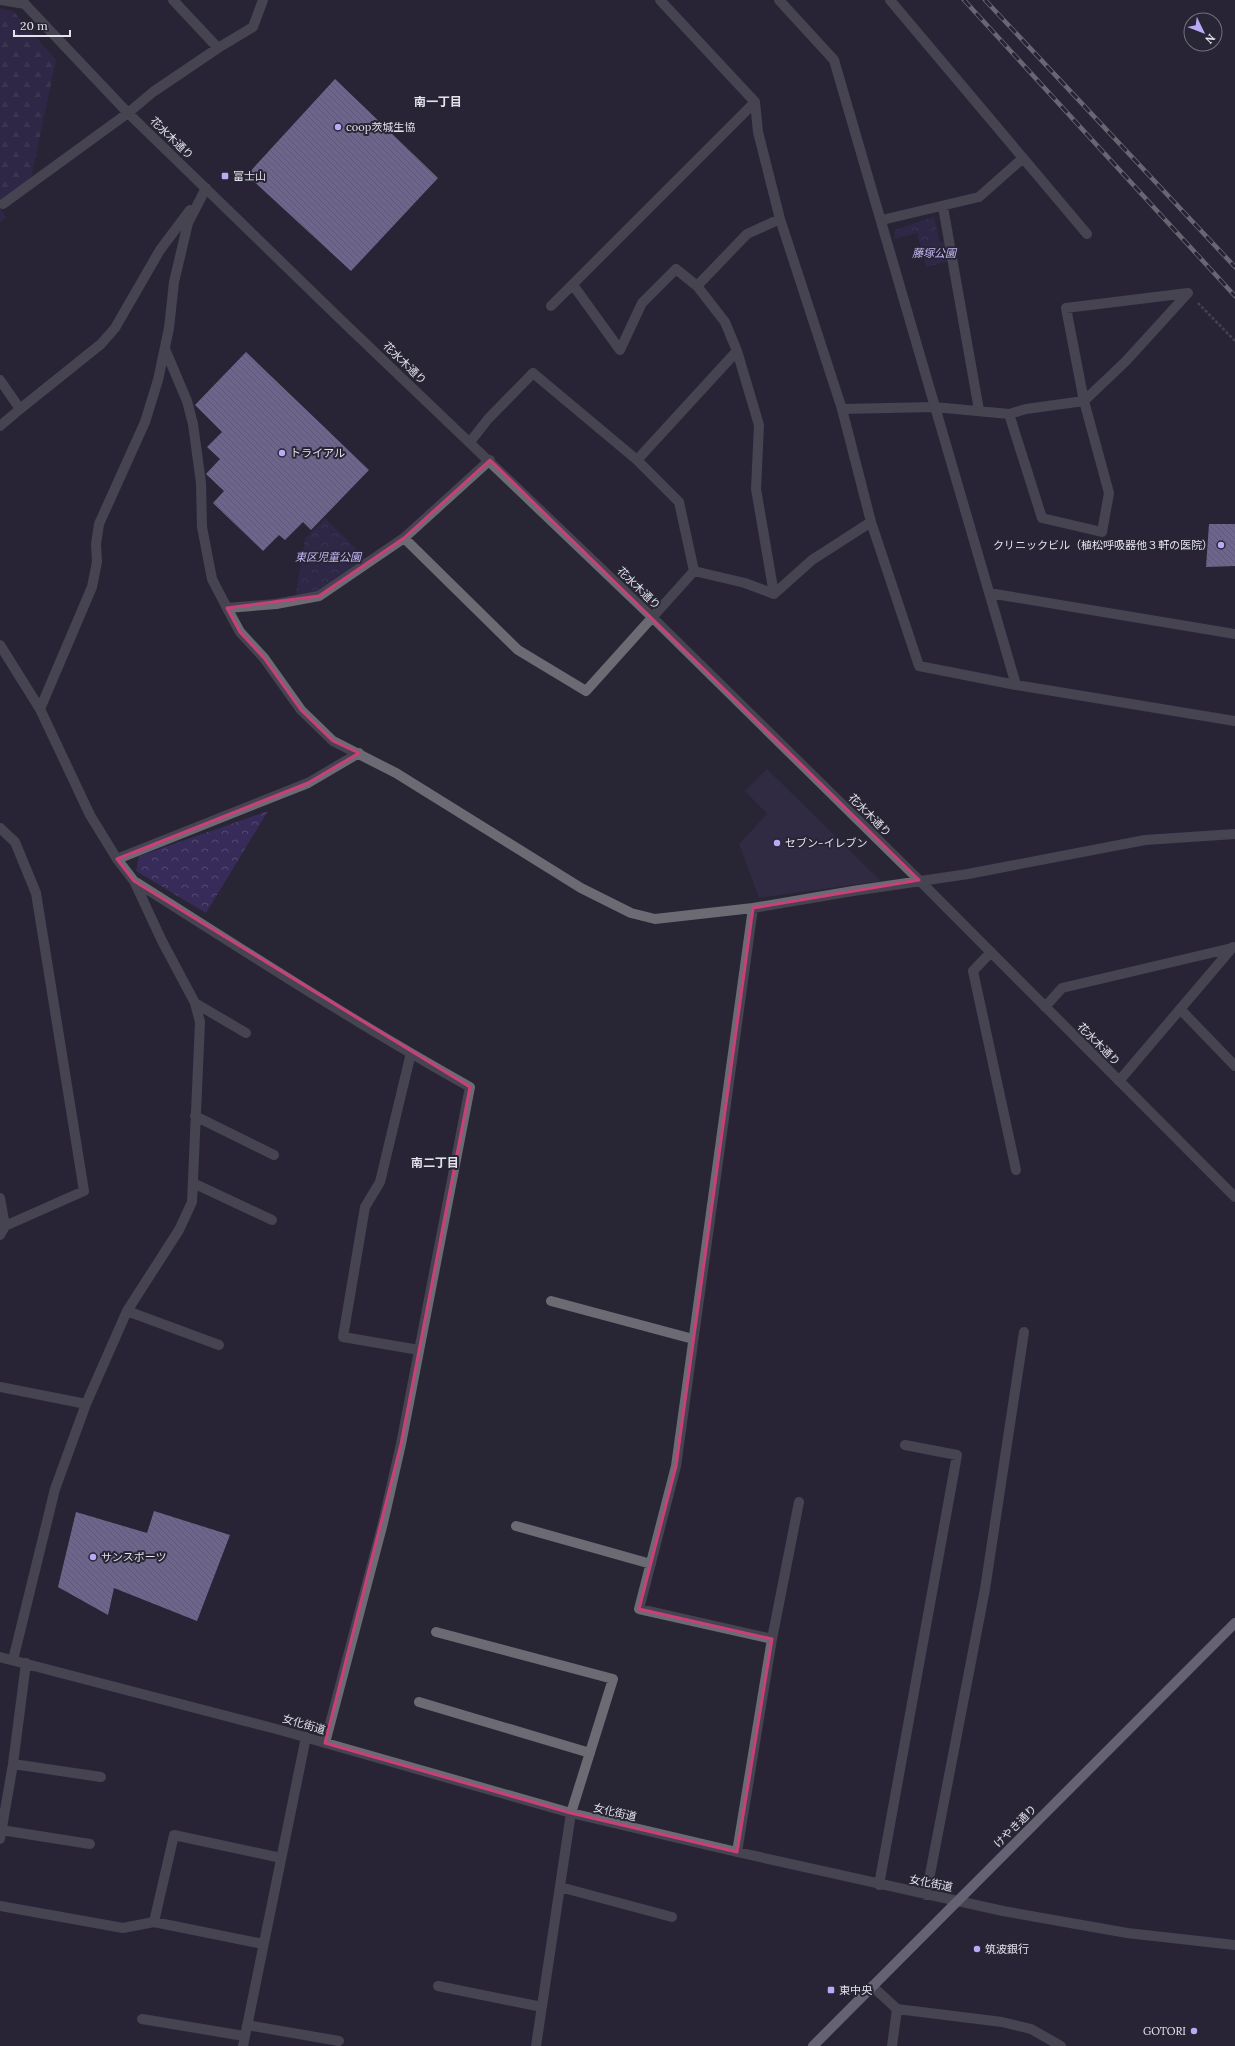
<svg xmlns="http://www.w3.org/2000/svg" width="1235" height="2046" font-family="Lora,'Noto Sans JP',serif">
<style>
.built{fill:#302b42}
.forest{fill:url(#forest-firs)}
.park{fill:url(#park-crowns)}
.building{fill:url(#building-back-hatch)}
.lines{fill:none;stroke-linecap:round;stroke-linejoin:round}
.path{stroke:#676472;stroke-width:2.5;stroke-dasharray:3 2;stroke-linecap:butt}
.minor{stroke:#6c6a73;stroke-width:10}
.major{stroke:#b0adbf;stroke-width:10}
.rail-casing{stroke:#b8b6c2;stroke-width:4.5}
.rail{stroke:#282535;stroke-width:3;stroke-dasharray:9;stroke-linecap:butt}
.marked{fill:none;stroke:#c94078;stroke-width:3;stroke-linejoin:round}
.poi-dot{fill:#baaaf6;stroke:#282535;stroke-width:1.5}
.labels{text-anchor:middle;stroke-width:4;stroke-linejoin:round;paint-order:stroke}
.poi-label{font-size:11px;fill:#e4e2ed;stroke:#282535;text-anchor:start}
.street-label{font-size:11px;fill:#e4e2ed;stroke:#282535}
.park-label{font-size:11px;font-style:italic;fill:#c4b8f5;stroke:#282535}
.neighbourhood-label{font-size:12px;font-weight:bold;fill:#e4e2ed;stroke:#282535}
</style>
<defs>
<pattern id="forest-firs" width="22" height="20" patternUnits="userSpaceOnUse"><rect width="22" height="20" fill="#372b59"/><path d="M5 1l3.5 6h-7zM16 11l3.5 6h-7z" fill="#544971"/></pattern>
<pattern id="park-crowns" width="20" height="18" patternUnits="userSpaceOnUse"><rect width="20" height="18" fill="#372b59"/><path d="M2 6a3 3 0 1 1 6 0M12 15a3 3 0 1 1 6 0" fill="none" stroke="#544971"/></pattern>
<pattern id="building-back-hatch" width="6" height="6" patternUnits="userSpaceOnUse"><rect width="6" height="6" fill="#c1b4f4"/><path d="M-1 5l2 2M0 0l6 6M5-1l2 2" fill="none" stroke="#a298c9"/></pattern>
</defs>
<rect width="100%" height="100%" fill="#282535"/>
<path class="built" d="M767 769 881 881 759 898 739 844 767 814 745 791Z"/>
<path class="forest" d="M0 8 13 11 56 60 29 188 1 210 6 218 0 222Z"/>
<path class="park" d="M934 217 940 243 945 241 949 261 926 267 917 233 894 239 895 230Z
M325 518 368 561 318 594 295 599 305 539Z
M268 811 206 913 136 871 139 856Z"/>
<path class="building" d="M335 79 438 178 351 271 247 175Z
M246 352 369 470 311 530 303 522 285 540 279 535 263 551 213 503 224 491 206 474 220 459 207 447 222 432 195 405Z
M1209 524H1235V566L1206 567Z
M154 1511 230 1535 197 1621 114 1588 108 1615 58 1587 76 1512 147 1533Z"/>
<g class="lines">
<path class="path" d="M1198 303 1235 341"/>
<path class="minor" d="M0 0 25 4
M21 0 128 113 338 317 653 618 919 880 1235 1197
M173 0 218 48
M660 0 755 102 758 132 780 219 842 409 871 522 919 666 1016 685 1235 721
M779 0 834 60 1016 685
M890 0 1087 234
M3 204 128 113 153 92 218 48 253 27 263 0
M943 207 979 410
M882 220 979 197 1023 158
M573 285 620 350 642 303 676 269 697 286 725 322 737 351 759 425 756 489 774 594
M697 286 747 234 780 219
M551 306 755 102
M165 349 187 401 193 424 201 483 202 527 212 579 227 608
M0 380 20 409 0 426
M20 409 101 344 115 328 160 250 190 210
M842 409 934 407 1009 414 1026 409 1084 401 1126 361 1188 293
M1009 414 1042 518 1102 532 1109 493 1084 401 1066 308 1188 293
M470 442 488 419 533 373 637 460 679 502 694 571
M490 460 404 538 319 596 276 604 227 608 240 632 264 658 301 710 333 741 396 773 581 888 631 913 655 919 753 908 853 891 968 874 1145 840 1235 834
M637 460 737 351
M404 538 518 650 586 691 694 571
M694 571 745 583 774 594 812 560 871 522
M989 593 1235 634
M0 645 40 709 90 815 117 859 134 881 162 941 195 1003 200 1022 192 1202 179 1230 127 1311 86 1404 55 1489 13 1660
M40 709 92 587 97 562 96 544 99 524 145 422 158 380 169 328 174 282 188 223 206 188
M0 828 15 842 36 893 84 1191 5 1226 0 1198
M117 859 308 783 359 753
M134 881C245 951 355 1023 470 1087L401 1444 383 1523 325 1743
M753 908 676 1466 639 1609 772 1639
M991 952 973 971 1016 1170
M195 1003 246 1033
M1045 1007 1062 988 1232 948
M1180 1009 1235 1066
M411 1053 380 1182 365 1207 343 1337 419 1350
M1119 1081 1233 947
M195 1116 274 1155
M193 1183 272 1220
M0 1235 5 1226
M551 1301 693 1339
M127 1311 219 1345
M0 1387 86 1404
M516 1526 651 1564
M436 1632 613 1679 571 1813 536 2046
M0 1657 280 1730 571 1813 737 1852 1003 1911 1127 1933 1235 1945
M419 1702 590 1753
M13 1764 101 1777
M1 1830 90 1844
M0 1839 13 1764 26 1663
M737 1852 772 1639 799 1502
M879 1885 957 1455 905 1445
M560 1887 672 1917
M926 1895 985 1589 1024 1332
M0 1906 123 1928 154 1922
M263 1944 154 1922 174 1835 281 1858
M438 1986 542 2007
M872 1986 897 2009 1002 2022 1031 2029 1061 2046
M142 2019 244 2036
M247 2025 339 2041
M243 2046 306 1737
M892 2046 897 2009"/>
<path class="major" d="M813 2046 1235 1623"/>
<defs>
<path id="rail" d="M964 0 1235 296
M985 0 1235 267"/>
</defs>
<use href="#rail" class="rail-casing"/>
<use href="#rail" class="rail"/>
</g>
<path d="M0 0H1235V2046H0ZM490 460 919 880 753 908 676 1466 639 1609 772 1639 737 1852 571 1813 325 1743 401 1444 470 1087 134 881 117 859 308 783 359 753 333 741 301 710 264 658 240 632 227 608 319 596 404 538Z" fill="#282535" fill-opacity=".55" fill-rule="evenodd"/>
<path class="marked" d="M490 460 919 880 753 908 676 1466 639 1609 772 1639 737 1852 571 1813 325 1743 401 1444 470 1087 134 881 117 859 308 783 359 753 333 741 301 710 264 658 240 632 227 608 319 596 404 538Z"/>
<g class="poi-dot">
<circle cx="338" cy="127" r="4"/>
<rect x="221" y="172" width="8" height="8" rx="2"/>
<circle cx="282" cy="453" r="4"/>
<circle cx="1221" cy="545" r="4"/>
<circle cx="777" cy="843" r="4"/>
<circle cx="93" cy="1557" r="4"/>
<circle cx="977" cy="1949" r="4"/>
<rect x="827" y="1986" width="8" height="8" rx="2"/>
<circle cx="1194" cy="2031" r="4"/>
</g>
<g class="labels">
<g class="poi-label">
<text x="346" y="131">coop茨城生協</text>
<text x="233" y="180">富士山</text>
<text x="290" y="457">トライアル</text>
<text x="1213" y="549" text-anchor="end">クリニックビル（植松呼吸器他３軒の医院）</text>
<text x="785" y="847">セブン-イレブン</text>
<text x="101" y="1561">サンスポーツ</text>
<text x="985" y="1953">筑波銀行</text>
<text x="839" y="1994">東中央</text>
<text x="1186" y="2035" text-anchor="end">GOTORI</text>
</g>
<g class="street-label">
<text transform="translate(172 138) rotate(44)" y="4">花水木通り</text>
<text transform="translate(405 363) rotate(44)" y="4">花水木通り</text>
<text transform="translate(639 588) rotate(44)" y="4">花水木通り</text>
<text transform="translate(870 815) rotate(45)" y="4">花水木通り</text>
<text transform="translate(1099 1044) rotate(45)" y="4">花水木通り</text>
<text transform="translate(304 1724) rotate(16)" y="4">女化街道</text>
<text transform="translate(615 1812) rotate(13)" y="4">女化街道</text>
<text transform="translate(1015 1826) rotate(-45)" y="4">けやき通り</text>
<text transform="translate(931 1883) rotate(11)" y="4">女化街道</text>
</g>
<g class="park-label">
<text x="934" y="257">藤塚公園</text>
<text x="328" y="561">東区児童公園</text>
</g>
<g class="neighbourhood-label">
<text x="438" y="106">南一丁目</text>
<text x="435" y="1167">南二丁目</text>
</g>
</g>
<g transform="translate(1203 32) rotate(133)"><circle r="19" fill="#282535" stroke="#73717f"/>
<path d="M0-3L7 15L0 10L-7 15Z" fill="#baaaf6"/>
<text y="-6" font-size="11" font-weight="bold" text-anchor="middle" fill="#e4e2ed">N</text>
</g>
<path d="M14 30v6h56v-6" fill="none" stroke="#e4e2ed" stroke-width="2"/>
<text x="20" y="30" font-size="12" fill="#e4e2ed" stroke="#282535" stroke-width="3" paint-order="stroke">20 m</text>
</svg>
